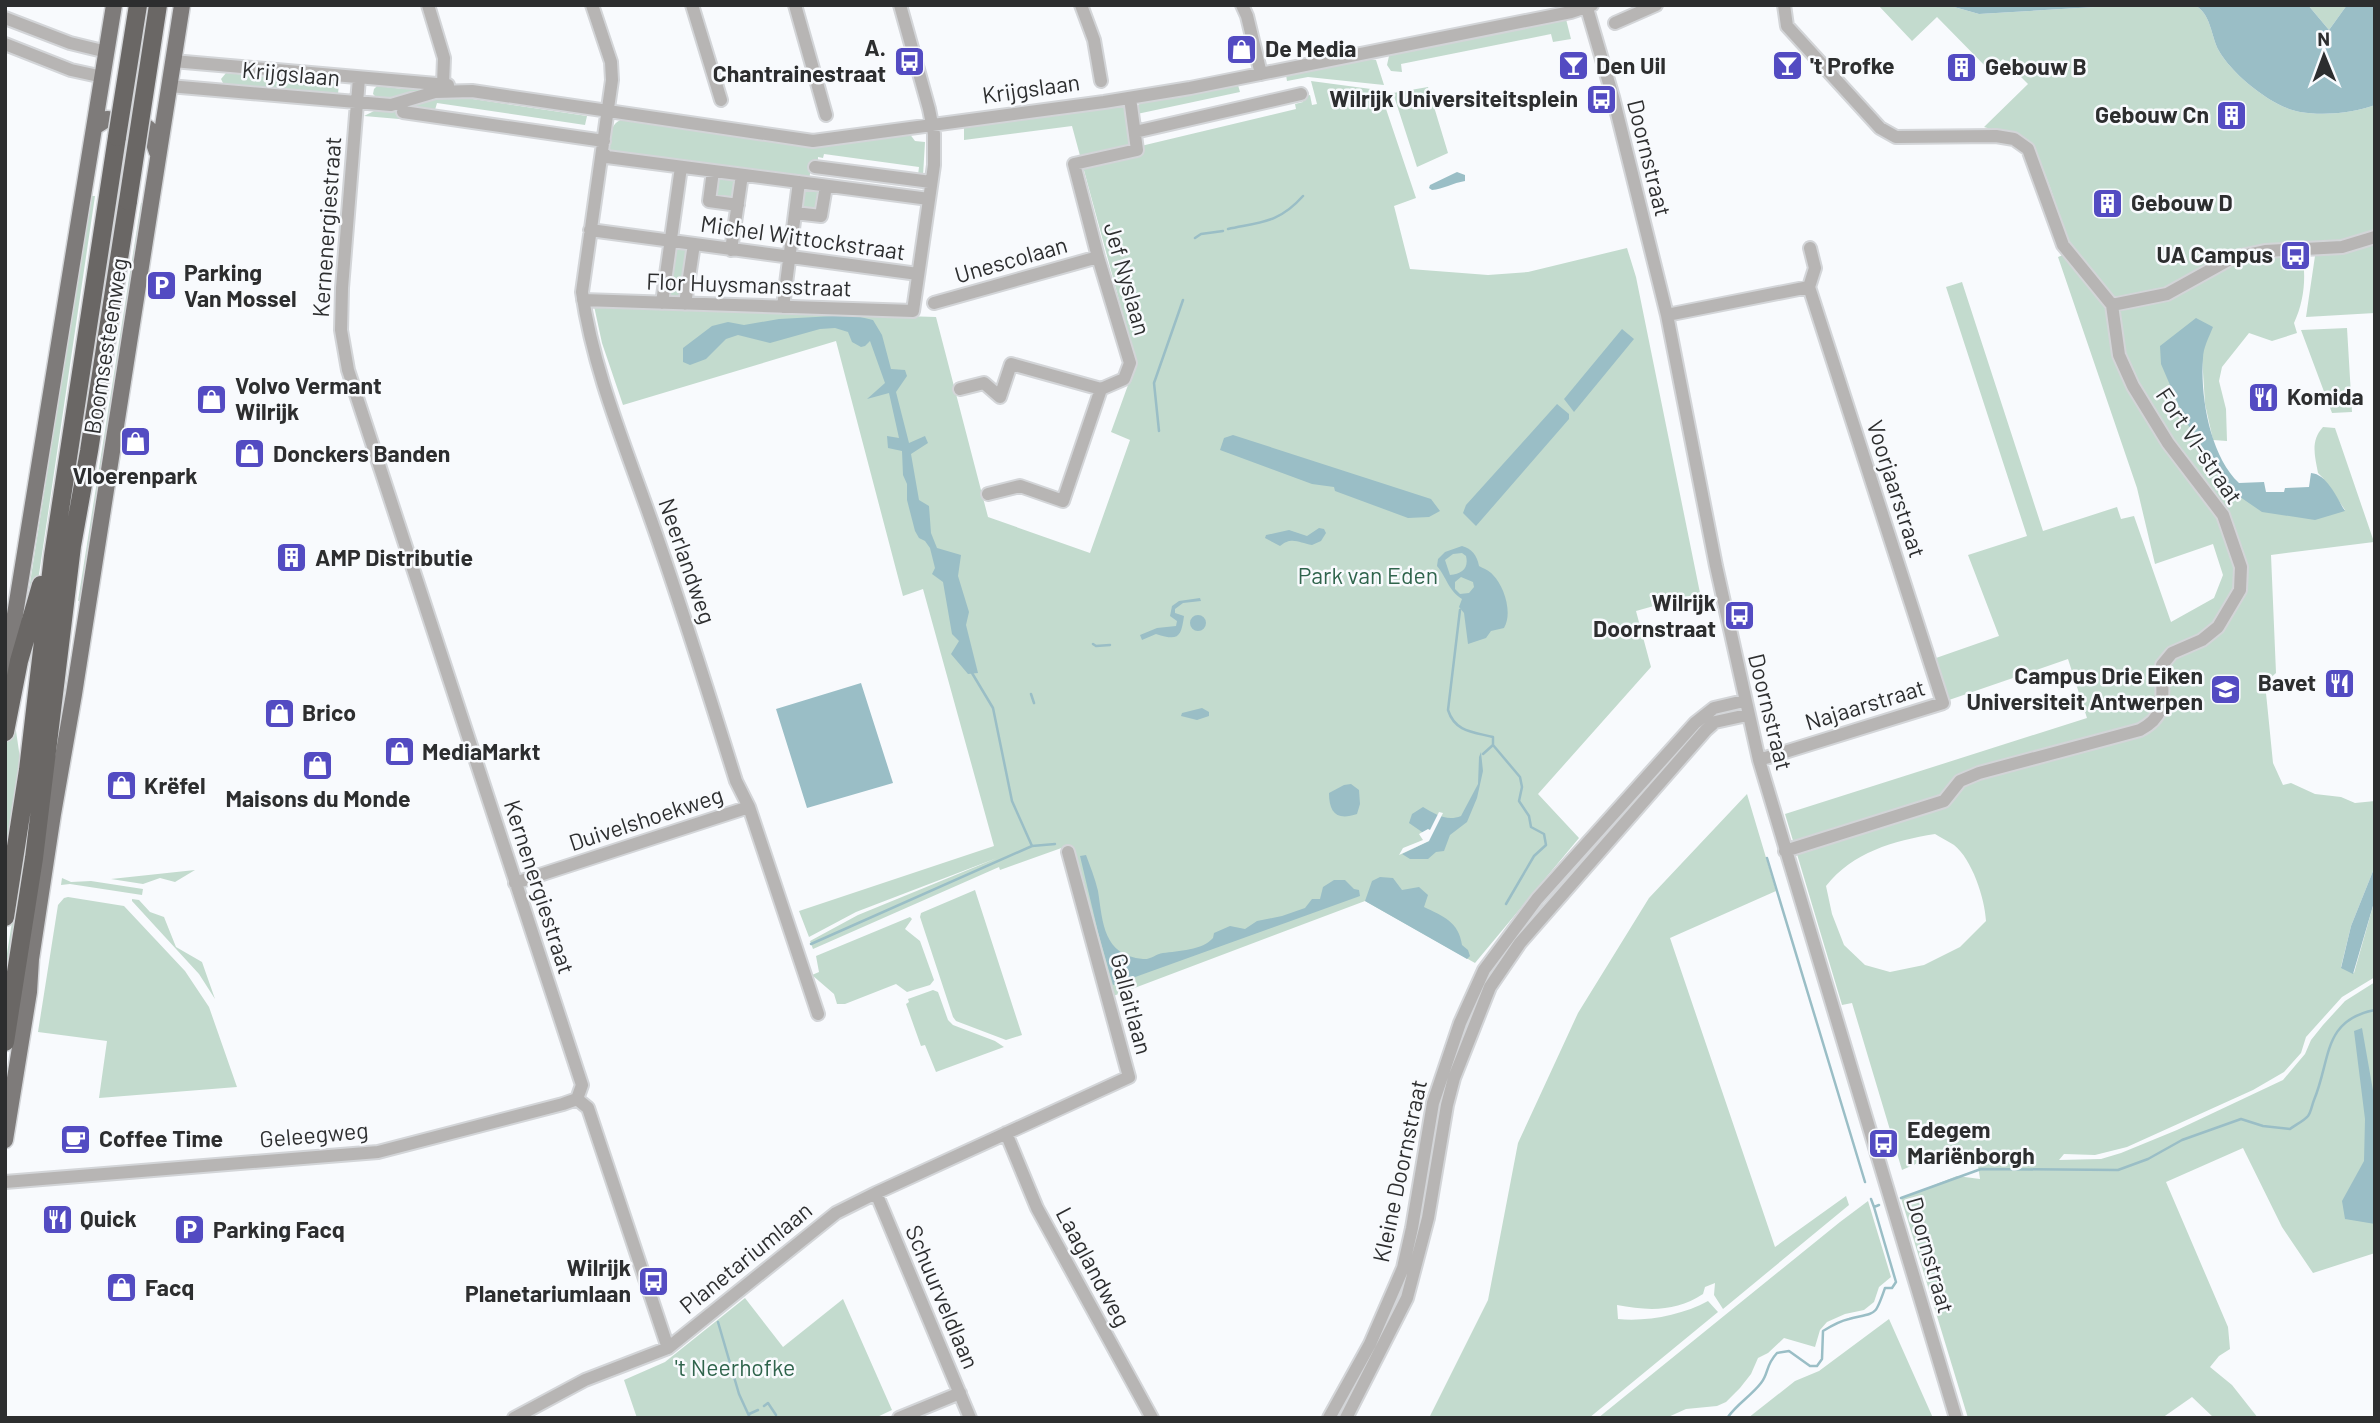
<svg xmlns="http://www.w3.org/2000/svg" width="2380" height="1423" font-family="Barlow,sans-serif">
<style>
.green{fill:#c3dbce;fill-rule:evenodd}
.water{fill:#9abec6;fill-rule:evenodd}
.pier{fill:#f8fafd}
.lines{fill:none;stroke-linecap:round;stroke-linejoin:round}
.stream{stroke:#9abec6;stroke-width:2.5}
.minor-casing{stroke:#d3d5d8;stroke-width:16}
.major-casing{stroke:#d3d5d8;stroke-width:19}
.highway-casing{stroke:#d3d5d8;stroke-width:21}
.minor{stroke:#b7b5b4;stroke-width:12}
.major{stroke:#7e7b7a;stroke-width:16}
.highway{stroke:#6a6765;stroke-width:18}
.highway-bridge-casing{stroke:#d3d5d8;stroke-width:21;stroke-linecap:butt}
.highway-bridge{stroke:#6a6765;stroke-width:18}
.labels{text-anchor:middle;stroke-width:5;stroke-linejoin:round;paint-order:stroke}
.poi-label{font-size:23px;font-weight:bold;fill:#2d2e2f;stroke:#f8fafd;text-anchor:start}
.street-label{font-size:23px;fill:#2d2e2f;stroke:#f8fafd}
.park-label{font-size:23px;fill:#2f644c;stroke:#f8fafd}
</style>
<rect width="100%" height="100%" fill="#f8fafd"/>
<path class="green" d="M1878 5H1947L1979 14 2129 5H2194C2211 12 2211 37 2219 51 2233 75 2272 107 2300 112 2324 116 2353 113 2375 105V237L2342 247 2299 241C2307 269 2306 297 2294 323L2297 333 2272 341 2249 333 2222 367 2219 381 2226 409 2227 441 2213 440 2205 404 2202 356 2160 346 2227 488 2345 510 2323 478 2318 473C2315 456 2310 441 2323 427L2335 428 2374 542 2271 555 2276 673 2265 683 2273 763 2283 785 2291 783 2315 794 2341 797 2355 803 2375 801V866L2351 926 2341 967 2354 973 2375 899V977L2342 997 2306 1037 2301 1053 2284 1072 2253 1090 2127 1147 2095 1155 2064 1154 2059 1160 2101 1159 2121 1153 2177 1130 2283 1080 2305 1054 2311 1040 2323 1025 2345 1001 2375 982V1253L2313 1273 2282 1227 2243 1148 2166 1182 2228 1327 2230 1349 2219 1356 2210 1367 2232 1385 2258 1418H2214L2192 1397 2162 1418H1968L1901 1198 1957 1176 1980 1179 1976 1152 1920 1162 1902 1170 1852 1003 1842 1005 1785 814 2087 718 2068 659 1949 700 1936 658 1999 636 1968 555 2027 536 1946 287 1962 282 2043 531 2117 507 2121 519 2134 516 2171 622 2214 598 2223 575 2213 544 2155 564 2137 488 2058 257 2068 253 2069 243C2059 219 2042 147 2021 136 2009 130 1997 132 1984 127L2028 84 2003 59 1990 71 1937 17 1912 41ZM1935 834C1941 838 1948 841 1954 845 1972 859 1985 899 1986 921L1960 947 1924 965 1890 972 1865 965 1844 945 1832 914 1826 886C1853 852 1893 841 1935 834Z
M2308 5H2347L2329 30Z
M1566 19 1571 39 1553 42 1551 34 1401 64 1402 72 1391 71 1387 65 1389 56 1392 54Z
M1369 59 1376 60 1384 85 1308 77 1287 81 1286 75Z
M226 73 339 83 338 94 224 85 221 79Z
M1311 81 1386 91V96L1383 100 1416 198 1394 206 1410 269 1488 275 1528 272 1627 248 1636 277 1700 593 1636 611 1651 667 1538 794 1579 838 1475 963 1365 901 1108 998 1067 846 1000 870 999 867 813 949 810 941 858 915 997 858 856 912 809 937 799 911 994 846 923 589 903 596 836 341 623 405 602 343 594 306 936 317 988 517 1090 553 1130 440 1111 432 1136 363 1072 126 964 140V128L1121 105 1127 110 1141 146 1296 109 1295 104 1303 102 1302 97 1310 95 1312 105 1317 104Z
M418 84 430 86 403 100 376 97 373 94 374 89 377 86 404 89Z
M1238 85 1240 92 1137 114 1136 108 1141 102 1182 97Z
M1428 87 1448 153 1417 167 1393 93Z
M446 95 587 116 585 125 437 103 435 110 404 107 400 111 399 119 364 116 378 109Z
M624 119 813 147 909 133 915 141 925 142 923 176 918 175 919 167 824 154 823 158 818 157V161H812L809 180 608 152C610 139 609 122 624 119Z
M717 174 738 177 735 201 713 198Z
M801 185 822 188 819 213 797 210Z
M90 196H95L38 581 23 628Z
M116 199 120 200 5 1012V966L23 853 59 565Z
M141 203 146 204 84 600 78 601Z
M2375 243V313L2306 317 2315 256 2351 251Z
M673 248 689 250 682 300 666 298Z
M2347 328 2352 412 2332 413 2301 330Z
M14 717 22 772 5 880V749L11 720Z
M1747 794 1776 891 1670 938 1775 1247 1846 1196 1849 1205 1723 1309 1714 1295 1715 1283 1705 1287 1703 1294C1676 1312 1648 1311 1617 1305L1618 1319C1646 1322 1683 1315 1708 1301L1718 1312 1589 1418H1429L1488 1300 1518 1143 1578 1013 1649 898Z
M195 870 175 882 160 878 143 884 111 879Z
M62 878 71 882 91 881 143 889 142 895 70 884 61 885Z
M975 890 1022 1035 1006 1040 956 1021 953 1017 920 917 921 913Z
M68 897 124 906 185 971 209 1007 237 1087 99 1098 107 1041 38 1032 58 905 64 898Z
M132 899 139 900 150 912 164 917 176 947 202 962 215 999 199 974 132 901Z
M910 917 912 919 905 929 920 941 934 980 930 985 907 992 896 984 845 1004H837L834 994 812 975 819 972 816 956Z
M933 990 938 992 948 1020 953 1025 995 1041 1004 1047 936 1072 925 1045 921 1046 906 1004 909 1002 908 999Z
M1868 1201 1891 1277 1879 1287 1874 1302 1864 1310 1845 1314 1827 1322 1820 1330 1815 1347 1784 1338 1768 1353 1758 1358 1751 1374 1740 1388 1726 1402 1717 1406 1686 1409 1666 1418H1598L1840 1222Z
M745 1298 783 1347 843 1299 892 1410 875 1418H637L624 1380 665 1362Z
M1889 1319 1933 1418H1748L1795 1381 1819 1371Z"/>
<path class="water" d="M1947 5H2129L1979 14Z
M2194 5H2308L2329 30 2347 5H2375V105C2353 113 2324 116 2300 112 2272 107 2233 75 2219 51 2211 37 2211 12 2194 5Z
M1457 172 1465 175V181C1453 183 1443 189 1432 190L1429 188 1430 185Z
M852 315 873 320 882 335 891 369 905 370 907 376 896 392 909 443 925 436 928 443 911 454 919 500 929 506 931 533 937 548 961 555 958 576 969 612 966 625 978 673 968 674 951 654 959 641 952 634 943 582 932 574 935 568 930 548 925 541 919 538 915 531 907 500V484L903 475 902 451 888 448 887 436 899 438 889 393 867 399 885 383 870 341 865 346 861 347 852 342 848 332 835 328 820 329 770 343 738 335 726 339 706 359 690 365 683 362V348L712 326 728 322 744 325 779 319Z
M2196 318 2213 327C2209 337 2203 348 2203 358 2200 396 2210 456 2239 483L2264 482 2266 492H2284L2285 488 2309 487 2311 473C2327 474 2337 498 2345 511L2315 520 2262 512 2227 488 2185 420 2161 364 2160 346Z
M1622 329 1634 339 1574 412 1564 399Z
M1557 404 1569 414V419L1476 526 1463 513 1466 505Z
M1233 435 1431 499 1440 511 1429 517 1408 518 1335 491 1334 487 1312 484 1220 450 1224 438Z
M1319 528 1324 529 1326 533 1321 541 1312 545C1299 543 1292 536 1280 546L1265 538 1266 535 1289 530 1307 536Z
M1462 546C1472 549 1477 555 1479 566 1484 569 1489 570 1493 575 1504 586 1513 613 1504 628L1491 631 1486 638 1468 644 1464 613 1459 607 1462 599C1448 590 1447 578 1437 566L1438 559 1445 552ZM1462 553 1466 556C1469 568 1462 574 1450 575L1445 560 1453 554ZM1461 577 1473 582 1474 587 1469 593 1460 594 1455 589V582Z
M1200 598 1201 601 1183 603 1175 609V613L1184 616C1181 638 1178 641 1156 634L1142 640 1140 635 1157 628 1176 626 1177 621 1170 616 1172 606 1179 601Z
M1190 623a8 8 0 1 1 16 0a8 8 0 1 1-16 0Z
M861 683 893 783 807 808 776 709Z
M1202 708 1209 712V716L1197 720 1181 716 1182 713Z
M1481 752 1483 771 1477 798 1467 822 1450 835 1444 851 1436 852 1428 859H1410L1402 854 1429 841 1422 832 1409 823 1412 814 1423 807C1435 814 1447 822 1461 816L1478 784 1479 757Z
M1351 784 1359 790 1360 804 1357 814C1337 821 1329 813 1329 793L1344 785Z
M1086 855C1090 866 1095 878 1098 891 1103 923 1103 955 1143 959 1150 960 1156 954 1163 953 1178 951 1203 950 1213 938L1214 933 1230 926 1245 929 1257 921 1282 916 1305 908 1312 899H1320L1323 887 1334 880H1345L1354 889 1359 890 1360 896 1113 985 1098 932 1080 856Z
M2375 866V899L2353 974 2341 968 2351 926Z
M1380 877 1393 878 1402 890 1419 887 1428 895 1424 907C1443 916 1459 922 1462 945L1468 950 1470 956 1467 959 1365 901 1372 881Z
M2362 1028 2375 1102V1224L2345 1219 2342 1201 2364 1161 2365 1119 2354 1031Z"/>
<path class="pier" d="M1439 812 1443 813 1429 841 1399 855 1403 848 1423 840 1419 834 1428 829 1430 830Z"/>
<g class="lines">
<path class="stream" d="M1228 229C1261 222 1279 223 1303 196
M1195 238 1201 234 1223 231
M1159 431 1154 383 1183 300
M1460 610 1448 710C1455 732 1473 732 1493 737V745L1483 754
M1093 644 1096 646 1110 645
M972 673 993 708 1012 801 1032 846
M1031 694 1034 703
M1493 745 1520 777 1522 787 1519 801 1529 816 1531 827 1544 834 1546 845 1534 856 1506 904
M1767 858 1865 1182
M811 944 1032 846 1055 844
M1901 1198 1981 1169 2118 1170 2148 1159 2182 1140 2241 1119 2263 1126 2290 1129C2295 1125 2304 1121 2308 1116 2311 1112 2312 1105 2314 1100 2331 1060 2322 1020 2375 1010
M1871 1199 1874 1207
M718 1322 739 1394 750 1418
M764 1406 768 1403 776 1415
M749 1414 758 1410
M1716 1418 1728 1417C1737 1404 1751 1396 1761 1383 1769 1373 1765 1366 1777 1353L1789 1351 1810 1366H1817L1822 1359 1823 1331C1831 1326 1840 1321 1849 1319 1877 1312 1875 1317 1885 1288H1892L1896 1282 1874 1207 1879 1205"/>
<defs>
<path id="minor" d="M428 5 444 58 443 84
M592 5 611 62 612 80 582 292C593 369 624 443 650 517 681 604 708 692 736 781L749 807 818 1014
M692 5 721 100
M795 5 826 115
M1081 5 1094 40 1101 81
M1242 5 1247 16 1261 74
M1586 5 1613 97 1667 315 1716 566 1759 760 1956 1418
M1784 5 1787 26 1880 128 1896 137 1996 136 2014 139 2028 149 2063 245 2112 305 2119 355 2133 386 2168 443 2223 515 2241 567 2240 590 2218 627 2202 640 2172 653 2162 665C2161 696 2170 714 2140 730L1979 773 1960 781 1944 801 1785 851
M5 18 70 43 107 52
M1615 23 1656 5
M5 44 71 70 103 77
M173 61 448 85
M359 78 342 288 341 330 348 370 582 1085 577 1099
M169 86 391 105 435 92 472 91 813 141 1104 102 1190 88 1571 12 1592 5
M403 112 604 141
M1135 132 1301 94
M602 151 607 157 929 199
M815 167 931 182
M713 171 709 201 738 205
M795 213 821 216 826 186
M590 230 918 274
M731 250 742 175
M1809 287 1815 268 1810 248
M583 300 913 311 934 165V134L929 109 900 5
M662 303 681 167
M934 303 1098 257
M685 304 694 244
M2112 305 2167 294 2232 258 2265 251 2342 247 2375 237
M783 307 799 182
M1667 315 1809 287 1943 703 1759 760
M960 389 984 383 1000 397 1011 364 1101 389
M1101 389 1124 379 1130 363 1098 257 1074 164 1137 150 1130 98
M988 494 1020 486 1063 501 1101 389
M515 883 749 807
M577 1099 588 1108 668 1348
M1006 1133 1037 1208 1152 1418
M5 1182 378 1152 563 1104 577 1099
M876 1193 970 1418
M514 1418 585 1380 668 1348 836 1213 876 1193 1129 1077 1068 852
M899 1418 960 1393
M1329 1418 1370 1344 1403 1268 1412 1228 1433 1103 1460 1023 1484 970 1537 899 1695 723 1714 708 1744 701
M1346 1418 1407 1298 1428 1218 1447 1105 1454 1078 1490 987 1520 943 1706 730 1715 722 1747 715"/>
<path id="major" d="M96 126 107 119 141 123 149 129 157 152
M5 676 114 5
M5 1140 29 992 31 959 53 814 74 694 182 5"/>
<path id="highway" d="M5 732 19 661 41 585
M5 917 28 770 53 556 117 137
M5 1042 34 858 72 546 89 451 128 201"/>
</defs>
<use href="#minor" class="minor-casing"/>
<use href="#major" class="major-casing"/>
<use href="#highway" class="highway-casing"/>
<use href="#minor" class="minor"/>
<use href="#major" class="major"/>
<use href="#highway" class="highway"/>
<defs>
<path id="highway-bridge" d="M117 137 138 5
M128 201 158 5"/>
</defs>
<use href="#highway-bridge" class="highway-bridge-casing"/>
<use href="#highway-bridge" class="highway-bridge"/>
</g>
<defs>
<symbol id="shop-square" viewBox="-11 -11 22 22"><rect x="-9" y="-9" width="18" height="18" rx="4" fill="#534bc2" stroke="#f8fafd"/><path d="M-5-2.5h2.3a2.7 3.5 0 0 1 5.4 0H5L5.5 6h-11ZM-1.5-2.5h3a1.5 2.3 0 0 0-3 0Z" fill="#fff"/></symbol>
<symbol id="bus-square" viewBox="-11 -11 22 22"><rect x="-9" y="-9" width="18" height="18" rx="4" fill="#534bc2" stroke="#f8fafd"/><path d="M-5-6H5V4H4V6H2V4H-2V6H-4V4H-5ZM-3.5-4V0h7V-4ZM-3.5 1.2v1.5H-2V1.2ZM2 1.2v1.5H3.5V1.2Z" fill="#fff"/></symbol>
<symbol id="bar-square" viewBox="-11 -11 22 22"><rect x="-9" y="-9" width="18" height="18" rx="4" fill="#534bc2" stroke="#f8fafd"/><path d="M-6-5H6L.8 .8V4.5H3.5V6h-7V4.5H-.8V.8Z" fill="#fff"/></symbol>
<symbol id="building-square" viewBox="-11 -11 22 22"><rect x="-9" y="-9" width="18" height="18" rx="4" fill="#534bc2" stroke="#f8fafd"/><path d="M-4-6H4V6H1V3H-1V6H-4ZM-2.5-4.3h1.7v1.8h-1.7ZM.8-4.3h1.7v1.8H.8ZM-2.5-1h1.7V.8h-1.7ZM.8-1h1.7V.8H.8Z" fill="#fff"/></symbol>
<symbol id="parking-square" viewBox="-11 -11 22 22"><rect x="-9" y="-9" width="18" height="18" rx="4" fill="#534bc2" stroke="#f8fafd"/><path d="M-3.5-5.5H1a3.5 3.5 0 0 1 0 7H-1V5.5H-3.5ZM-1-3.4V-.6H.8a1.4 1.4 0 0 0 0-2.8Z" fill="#fff"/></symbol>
<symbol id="restaurant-square" viewBox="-11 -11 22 22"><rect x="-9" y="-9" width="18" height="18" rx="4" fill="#534bc2" stroke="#f8fafd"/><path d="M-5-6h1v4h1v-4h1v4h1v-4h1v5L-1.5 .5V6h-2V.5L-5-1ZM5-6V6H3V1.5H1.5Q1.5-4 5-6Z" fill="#fff"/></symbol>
<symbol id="university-square" viewBox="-11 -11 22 22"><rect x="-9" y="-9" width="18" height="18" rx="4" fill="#534bc2" stroke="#f8fafd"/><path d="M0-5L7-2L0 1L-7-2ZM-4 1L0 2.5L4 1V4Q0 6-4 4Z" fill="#fff"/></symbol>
<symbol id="cafe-square" viewBox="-11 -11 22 22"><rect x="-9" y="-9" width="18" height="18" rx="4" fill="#534bc2" stroke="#f8fafd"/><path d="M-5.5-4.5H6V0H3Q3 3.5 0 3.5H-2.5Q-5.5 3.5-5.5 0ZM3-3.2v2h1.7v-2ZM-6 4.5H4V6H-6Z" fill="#fff"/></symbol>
</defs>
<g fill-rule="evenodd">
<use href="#shop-square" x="1224" y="32" width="35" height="35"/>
<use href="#bus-square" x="892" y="44" width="35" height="35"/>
<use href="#bar-square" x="1556" y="48" width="35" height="35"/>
<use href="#bar-square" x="1770" y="48" width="35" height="35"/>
<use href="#building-square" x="1944" y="50" width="35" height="35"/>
<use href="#bus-square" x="1584" y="82" width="35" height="35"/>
<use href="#building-square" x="2214" y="98" width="35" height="35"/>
<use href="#building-square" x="2090" y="186" width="35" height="35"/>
<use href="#bus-square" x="2278" y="238" width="35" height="35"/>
<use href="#parking-square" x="144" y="268" width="35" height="35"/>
<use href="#restaurant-square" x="2246" y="380" width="35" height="35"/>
<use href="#shop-square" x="194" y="382" width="35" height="35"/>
<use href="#shop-square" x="118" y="424" width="35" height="35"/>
<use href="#shop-square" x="232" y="436" width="35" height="35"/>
<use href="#building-square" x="274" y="540" width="35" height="35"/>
<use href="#bus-square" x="1722" y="598" width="35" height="35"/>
<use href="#restaurant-square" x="2322" y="666" width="35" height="35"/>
<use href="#university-square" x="2208" y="672" width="35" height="35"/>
<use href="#shop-square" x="262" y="696" width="35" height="35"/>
<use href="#shop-square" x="382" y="734" width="35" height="35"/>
<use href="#shop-square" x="300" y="748" width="35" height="35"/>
<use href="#shop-square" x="104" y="768" width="35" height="35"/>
<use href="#cafe-square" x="58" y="1122" width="35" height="35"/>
<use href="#bus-square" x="1866" y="1126" width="35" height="35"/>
<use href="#restaurant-square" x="40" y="1202" width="35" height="35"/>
<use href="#parking-square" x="172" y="1212" width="35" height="35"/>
<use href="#bus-square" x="636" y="1264" width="35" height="35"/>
<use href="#shop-square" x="104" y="1270" width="35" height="35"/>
</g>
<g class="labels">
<g class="poi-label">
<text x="886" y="56" text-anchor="end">A.<tspan x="886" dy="26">Chantrainestraat</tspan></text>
<text x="1265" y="57">De Media</text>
<text x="1596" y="74">Den Uil</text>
<text x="1810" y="74">'t Profke</text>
<text x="1985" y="75">Gebouw B</text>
<text x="1578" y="107" text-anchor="end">Wilrijk Universiteitsplein</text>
<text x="2209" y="123" text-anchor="end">Gebouw Cn</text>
<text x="2131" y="211">Gebouw D</text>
<text x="2273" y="263" text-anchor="end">UA Campus</text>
<text x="184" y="281">Parking<tspan x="184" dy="26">Van Mossel</tspan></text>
<text x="235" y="394">Volvo Vermant<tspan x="235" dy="26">Wilrijk</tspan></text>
<text x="2287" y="405">Komida</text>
<text x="273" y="462">Donckers Banden</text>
<text x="135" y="484" text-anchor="middle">Vloerenpark</text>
<text x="315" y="566">AMP Distributie</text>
<text x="1716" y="611" text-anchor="end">Wilrijk<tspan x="1716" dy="26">Doornstraat</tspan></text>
<text x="2203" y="684" text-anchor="end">Campus Drie Eiken<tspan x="2203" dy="26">Universiteit Antwerpen</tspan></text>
<text x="2316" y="691" text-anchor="end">Bavet</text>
<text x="302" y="721">Brico</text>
<text x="422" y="760">MediaMarkt</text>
<text x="144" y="794">Krëfel</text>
<text x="318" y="807" text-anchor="middle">Maisons du Monde</text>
<text x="1907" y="1138">Edegem<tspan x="1907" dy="26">Mariënborgh</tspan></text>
<text x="99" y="1147">Coffee Time</text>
<text x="80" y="1227">Quick</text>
<text x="213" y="1238">Parking Facq</text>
<text x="631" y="1276" text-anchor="end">Wilrijk<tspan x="631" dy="26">Planetariumlaan</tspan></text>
<text x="145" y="1296">Facq</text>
</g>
<g class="street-label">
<text transform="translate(291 74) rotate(5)" y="8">Krijgslaan</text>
<text transform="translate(1031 89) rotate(-8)" y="8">Krijgslaan</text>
<text transform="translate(1649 158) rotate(76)" y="8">Doornstraat</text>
<text transform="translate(327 227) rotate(-86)" y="8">Kernenergiestraat</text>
<text transform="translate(803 238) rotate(8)" y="8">Michel Wittockstraat</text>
<text transform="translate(1011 260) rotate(-16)" y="8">Unescolaan</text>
<text transform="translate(1127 279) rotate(74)" y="8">Jef Nyslaan</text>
<text transform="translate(749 285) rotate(2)" y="8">Flor Huysmansstraat</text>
<text transform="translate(106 346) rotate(-81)" y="8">Boomsesteenweg</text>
<text transform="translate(2199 446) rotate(56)" y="8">Fort VI-straat</text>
<text transform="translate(1896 489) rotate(72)" y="8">Voorjaarstraat</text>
<text transform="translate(687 561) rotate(71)" y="8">Neerlandweg</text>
<text transform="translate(1865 705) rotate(-17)" y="8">Najaarstraat</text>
<text transform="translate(1770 712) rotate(76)" y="8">Doornstraat</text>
<text transform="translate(646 819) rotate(-18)" y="8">Duivelshoekweg</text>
<text transform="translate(539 887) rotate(72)" y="8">Kernenergiestraat</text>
<text transform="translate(1131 1004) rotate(75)" y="8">Gallaitlaan</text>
<text transform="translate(314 1135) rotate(-5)" y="8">Geleegweg</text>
<text transform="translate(1400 1171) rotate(-78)" y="8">Kleine Doornstraat</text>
<text transform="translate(1930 1255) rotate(74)" y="8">Doornstraat</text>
<text transform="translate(746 1258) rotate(-39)" y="8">Planetariumlaan</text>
<text transform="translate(1093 1267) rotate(62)" y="8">Laaglandweg</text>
<text transform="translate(942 1297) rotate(67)" y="8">Schuurveldlaan</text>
</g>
<g class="park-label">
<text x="1368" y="584">Park van Eden</text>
<text x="735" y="1376">'t Neerhofke</text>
</g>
</g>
<rect width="2380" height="1423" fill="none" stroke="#2d2e2f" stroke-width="14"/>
<g transform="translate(2324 56) rotate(359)" stroke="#f8fafd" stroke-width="5" paint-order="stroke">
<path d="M0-5L12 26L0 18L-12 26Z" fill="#2d2e2f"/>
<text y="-10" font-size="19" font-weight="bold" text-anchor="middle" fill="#2d2e2f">N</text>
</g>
</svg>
